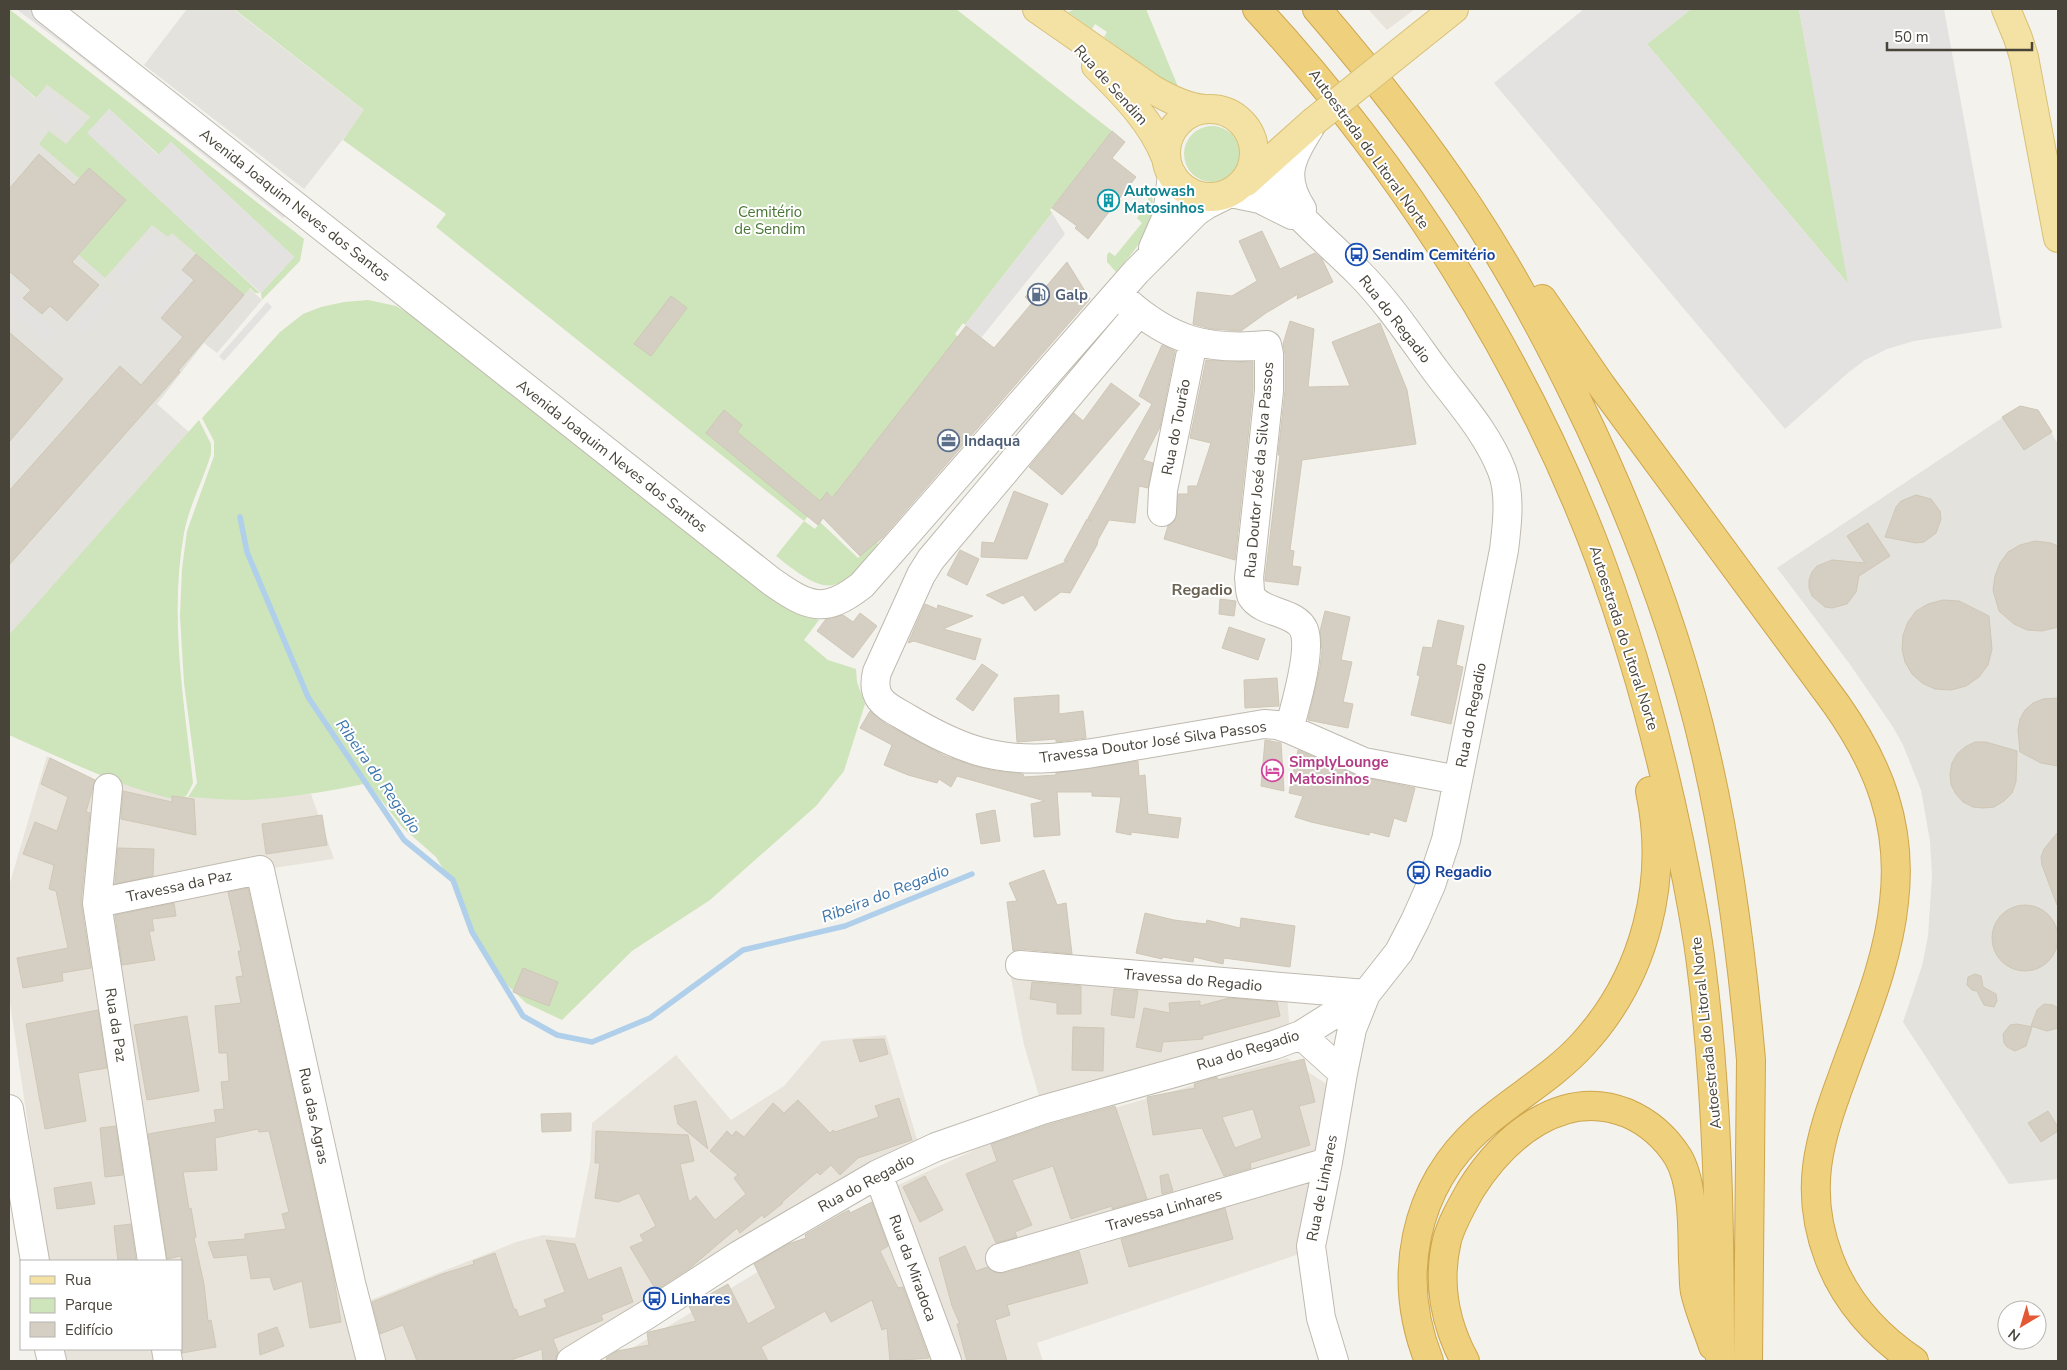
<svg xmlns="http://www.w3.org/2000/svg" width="2067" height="1370" font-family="'Nunito Sans',sans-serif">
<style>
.residential{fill:#e8e4db}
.industrial{fill:#e4e2dd}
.green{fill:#cee4ba;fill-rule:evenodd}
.parking{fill:#e4e2e0}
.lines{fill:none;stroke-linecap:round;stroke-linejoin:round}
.stream{stroke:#b0cfea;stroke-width:5.5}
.building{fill:#d5cfc3;stroke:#cfc7b6;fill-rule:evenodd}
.minor-casing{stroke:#bfbaaf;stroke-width:30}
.major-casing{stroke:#d8c176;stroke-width:30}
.highway-casing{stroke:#cea64d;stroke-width:30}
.minor{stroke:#fff;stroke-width:28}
.major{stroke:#f4e2a5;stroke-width:28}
.highway{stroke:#efd07d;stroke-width:28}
.major-bridge-casing{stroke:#d8c176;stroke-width:30;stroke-linecap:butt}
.major-bridge{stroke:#f4e2a5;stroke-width:28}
.labels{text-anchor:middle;stroke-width:4;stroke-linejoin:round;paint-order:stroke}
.street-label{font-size:15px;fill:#48443a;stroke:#fff}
.culture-label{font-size:15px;font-weight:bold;fill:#0d838f;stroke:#fff;text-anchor:start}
.park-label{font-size:15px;fill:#487533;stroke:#fff}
.transit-label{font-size:15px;font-weight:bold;fill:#164399;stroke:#fff;text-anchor:start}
.service-label{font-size:15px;font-weight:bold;fill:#4e5e75;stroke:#fff;text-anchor:start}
.hotel-label{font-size:15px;font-weight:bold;fill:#b23c85;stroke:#fff;text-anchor:start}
.neighbourhood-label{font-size:16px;font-weight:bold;fill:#6a6253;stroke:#fff}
.water-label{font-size:16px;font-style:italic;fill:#3e76aa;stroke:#fff}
</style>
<rect width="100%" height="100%" fill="#f4f2ec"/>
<path class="residential" d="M1368 9H1415L1387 30Z
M47 756 101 783 140 1261H48L9 996V886Z
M114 772 157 788 188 797 245 800 311 794 334 859 260 870 97 903Z
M251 884 363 1361H168L166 1349H181V1261H152L99 915Z
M1011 978 1287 995 1290 1035 1042 1106 1024 1045Z
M886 1035 919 1146 620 1324 552 1361H379L363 1303 516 1242 543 1235 575 1238 590 1163 592 1123 676 1055 731 1120 784 1086 822 1041Z
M1287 1058 1331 1087 1323 1159 993 1252 1002 1276 1318 1175 1305 1252 1037 1343 1043 1361H947L885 1191 983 1146Z
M871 1203 936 1361H611Z
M61 1349H154L156 1361H63Z"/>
<path class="industrial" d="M187 9H233L365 111 304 189 144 65Z
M9 74 35 98 47 85 90 117 77 132 262 300 217 353 204 343 157 404 189 432 9 636Z
M2020 406 2038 410 2058 444V1179L2009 1184 1903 1022 1922 966 1928 936 1932 876 1930 841 1921 790 1903 745 1893 727 1849 663 1777 568Z"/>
<path class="green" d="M9 9 304 239 300 261 262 300 261 293 294 257 171 142 159 155 109 109 88 133 260 293H255L250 288 244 295 172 233 168 237 152 225 105 278 79 255 126 200 89 168 80 179 39 144 49 131 66 144 90 117 47 85 36 98 9 74Z
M234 9H956L1112 131 1050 210 1052 213 965 325 963 323 955 334 958 337 837 491 883 537 877 543 880 547C835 595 829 598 776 556L804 521 436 227 446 214 343 140 364 110ZM827 493 875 542 858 558 820 522 815 529 804 521Z
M1076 9H1146L1181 94 1104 37 1107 32 1095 24 1092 29 1068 12Z
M1691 9H1799L1849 285 1647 44Z
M1184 154a28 28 0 1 1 56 0a28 28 0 1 1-56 0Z
M1152 190C1156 227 1139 246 1116 272L1107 262V255L1109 252 1115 256 1142 223 1137 218 1148 203V191Z
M368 300 396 306 419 320 780 602 806 617 819 620 804 640 828 660 856 669 857 682 865 704 844 771 816 806 710 900 632 951 562 1020 526 1003 498 976 480 945 458 894 436 857 402 827 368 783C328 792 287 798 246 800 227 800 207 798 188 797L197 783 184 683 180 616 182 569 187 531 214 456V441L202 418 280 332 303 314 321 307 344 302Z
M199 420 211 444V454C203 481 189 506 184 533 169 617 184 700 193 783L187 795 178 800C119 787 64 759 9 735V635Z"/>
<path class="parking" d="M16 9H29L288 213 283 218 74 52Z
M1584 9H1691L1647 44 1848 284 1799 9H1944L2002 328 1914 341 1887 349 1865 360 1849 372 1785 429 1494 83Z
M48 89 84 124 73 135 36 100Z
M109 109 158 155 171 142 294 257 261 293 87 133Z
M1052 213 1065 234 981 338 965 325Z
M153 233 164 242 125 286 114 277Z
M182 270 194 280 161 318 149 307Z
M9 289 58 333 48 344 9 309Z
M104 289 114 298 83 335 72 326Z
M267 302 272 307 224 361 219 356Z"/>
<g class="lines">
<path class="stream" d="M240 517 247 552 308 697 404 840 453 880 472 932 523 1016 557 1035 592 1042 650 1018 743 950 845 926 972 874"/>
</g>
<path class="building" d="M1112 131 1125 142 1112 158 1136 177 1088 239 1075 228 1077 226 1052 208Z
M39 154 74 185 89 168 126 200 72 262 99 285 67 321 50 306 42 314 23 298 31 290 9 271V189Z
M1262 231 1280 269 1315 253 1322 259 1333 282 1297 299 1298 294 1266 313 1241 331 1211 329 1193 324 1197 292 1232 296 1257 281 1239 241Z
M196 254 244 295 178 371 180 372 9 565V491L120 366 141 385 183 337 161 318 194 280 182 270Z
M1067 262 1090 299 883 537 860 556 823 518 818 525 706 433 724 410 742 425 737 432 820 501 827 492 832 498 966 326 994 348 1032 303 1025 297 1038 284 1044 289Z
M671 296 687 308 651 356 634 344Z
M1290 321 1314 329 1308 387 1350 386 1332 342 1380 323 1407 390 1416 444 1302 460 1290 550 1294 551 1292 566 1301 567 1298 585 1265 581V578L1280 455H1278L1285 391V354L1283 344Z
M9 332 63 379 9 442Z
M1162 345 1175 351 1160 427 1143 460 1153 463 1148 488 1139 486 1135 523 1109 520 1098 540 1097 545 1070 593 1061 592 1035 611 1023 595 1003 604 986 595 1068 561H1064L1087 519 1092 521 1088 518 1152 404 1139 396Z
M1206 360 1253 362V390L1235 560 1164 539 1168 526 1175 520 1178 494H1188V486H1197L1211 443 1190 438Z
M1111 383 1140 404 1062 495 1029 467 1074 413 1083 421Z
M2020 406 2038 410 2052 432 2024 450 2002 417Z
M1014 491 1048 504 1027 559 981 557 982 542 994 543Z
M1916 495 1931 499 1940 511 1941 519 1936 533 1924 542 1916 543 1885 537 1896 507 1901 501Z
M1868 523 1890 556 1859 576 1856 592 1847 604 1832 608 1825 607 1812 596 1809 588V580L1812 572 1817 566 1832 560 1865 563 1847 536Z
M2035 541 2051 543 2058 546V627L2042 631 2027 630 2014 624 1999 611 1993 590 1995 576 2000 563 2008 552 2020 545Z
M960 550 979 559 967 585 947 575Z
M1220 599 1236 601 1234 616 1219 614Z
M1943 600 1959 601 1989 616 1992 649 1988 665 1979 677 1966 686 1951 690 1935 689 1922 683 1912 674 1905 662 1902 649 1903 635 1908 622 1916 611 1928 604Z
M925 604 937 609 938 605 973 616 943 629 981 639 975 660 914 641 908 643Z
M1325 611 1350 617 1341 660 1352 662 1343 702 1353 704 1348 728 1308 720 1320 667 1322 651 1320 631Z
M860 613 877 626 853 658 817 631 826 619 843 615 853 622Z
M1438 620 1464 626 1456 665 1463 667 1451 724 1411 715 1420 676 1417 675 1423 647 1432 648Z
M1229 627 1265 639 1258 660 1222 648Z
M982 664 998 675 973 711 956 699Z
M1277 678 1279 706 1245 708 1244 680Z
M1059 695V714L1083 711 1086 738 1056 742V739L1017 742 1014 698Z
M2058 698V766L2041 763 2020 752 2018 730 2020 719 2025 710 2033 703 2043 699Z
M870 711 886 724 945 756 974 766 996 771 1023 774 1024 777 1056 775V773L1138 761 1139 776 1145 775 1148 814 1181 818 1178 838 1131 832V835L1116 832 1121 797 1092 796V792H1057L1060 835 1034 837 1031 804 1045 801 957 776 951 787 939 779 937 783 908 775 884 765 892 745 860 728Z
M1265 740 1281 743 1284 791 1261 786Z
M1975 742H1986L2017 751 2016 782 2012 793 2004 801 1994 807 1983 808 1973 807 1963 802 1956 794 1951 785 1950 774 1952 763 1957 754 1965 747Z
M1298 750 1358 776 1415 788 1406 822 1394 818 1389 837 1370 832 1369 835 1311 822 1295 817 1303 796 1289 793Z
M50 758 95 780 86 812 90 813 81 902 91 968 62 973 63 981 23 988 17 958 68 948 56 891 49 889 54 865 23 854 35 822 57 831 68 797 41 784Z
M123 791 172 802V796L194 799 196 835 121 819Z
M995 810 1000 841 981 844 976 814Z
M322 815 327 845 266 854 262 824Z
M2058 832V904L2057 905 2042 865 2041 857 2044 849Z
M118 848 154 849 153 876 115 884Z
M1044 870 1057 905 1066 903 1072 954 1021 949 1013 951 1007 902 1017 901 1009 883Z
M248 888 333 1273 341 1322 310 1328 302 1281 274 1290 270 1277 251 1279 247 1255 214 1258 208 1242 245 1239V1234L286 1229 282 1214 289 1212 269 1131 259 1132 258 1129 215 1138 217 1170 183 1172 189 1209 191 1208 195 1231 196 1237 194 1238 204 1284 208 1321 211 1320 216 1347 182 1353 181 1256 167 1259 148 1134 216 1122 214 1110 224 1109 221 1082 229 1081 227 1053H219L215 1006 241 1003 236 977 243 976 238 951H241L228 892Z
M174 903 176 916 152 919 154 931H149L155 960 122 965 115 915Z
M1992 938a33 33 0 1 1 66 0a33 33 0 1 1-66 0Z
M1145 913 1174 920 1206 924 1207 920 1240 928 1241 918 1295 926 1290 967 1224 958 1223 964 1194 957 1193 962 1163 957 1162 959 1136 953Z
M523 968 558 982 549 1006 513 992Z
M1975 974 1981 976 1983 987 1996 994 1997 1001 1994 1007 1984 1005 1977 991 1972 990 1967 985 1968 977Z
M1032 982 1081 986V1014H1057V1003L1030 999Z
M1114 989 1138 991 1134 1018 1111 1015Z
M1229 998 1277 1002 1280 1016 1203 1036V1039L1163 1042 1161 1052 1136 1047 1144 1008 1170 1013 1169 1003 1200 1001V1006Z
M2044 1004 2053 1005 2058 1008V1028L2047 1031 2031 1026 2037 1010Z
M98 1010 107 1068 78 1073 86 1121 45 1129 26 1024Z
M187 1016 199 1091 147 1100 134 1025Z
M2017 1024 2032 1027 2026 1046 2015 1051 2007 1047 2004 1043 2003 1034 2010 1025Z
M1073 1027 1104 1028 1103 1071 1072 1070Z
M884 1039 888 1054 860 1062 853 1040Z
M1304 1059 1315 1102 1299 1106 1310 1145 1250 1163 1251 1168 1224 1176 1202 1128 1153 1135 1147 1097 1195 1088 1194 1084 1217 1077 1218 1080ZM1253 1109 1262 1138 1235 1148 1222 1117Z
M899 1098 912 1140 858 1158 840 1175 831 1165 820 1175 817 1172 782 1202 783 1203 764 1218 762 1215 740 1233 737 1228 690 1268 656 1290 630 1247 644 1241 640 1235 656 1226 639 1193 618 1202 595 1198 600 1163H595L596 1131 688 1135 694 1161 680 1164 689 1202 696 1196 715 1220 746 1194 734 1178 738 1175 710 1151 727 1131 732 1136 736 1131 744 1137 773 1103 784 1113 798 1100 830 1133 833 1130 835 1132 879 1117 875 1106Z
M696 1101 708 1149 678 1124 674 1106Z
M1115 1106 1147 1199 1112 1209V1206L1071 1219 1053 1166 1012 1180 1032 1225 1015 1232 1017 1237 996 1243 966 1174 997 1161 991 1144 1047 1125Z
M2048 1111 2058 1127V1131L2041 1142 2028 1123Z
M571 1113V1131L542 1132 541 1114Z
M116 1126 123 1175 105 1177 100 1128Z
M1168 1174 1173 1191 1162 1194 1160 1176Z
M925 1176 943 1210 920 1222 903 1187Z
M91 1182 95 1204 57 1209 54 1188Z
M872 1202 888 1246 880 1251 898 1288 903 1287 929 1358 890 1361 887 1328 882 1330 872 1300 831 1322 825 1311 761 1347 768 1361H607L606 1358 617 1351 649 1345 647 1333 649 1332 696 1321 689 1306 728 1284 748 1324 776 1308 754 1264 788 1244 806 1238 805 1235 843 1213 849 1210 850 1213Z
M1225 1208 1233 1239 1129 1267 1121 1239Z
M131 1224 136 1261H118L114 1226Z
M546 1240 575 1244 588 1280 621 1267 633 1302 601 1315 603 1320 553 1339 558 1352 555 1361H543L542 1349 508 1361H417L403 1325 380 1334 372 1302 442 1274 474 1264 473 1261 495 1253 514 1309H516L519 1317 547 1307 544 1300 565 1292Z
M965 1246 976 1271 988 1267 997 1273H1004L1079 1251 1088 1283 1007 1305 1010 1315 995 1320 1007 1361H967L957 1324H960L952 1306 939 1258Z
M277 1327 284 1346 260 1355 258 1334Z"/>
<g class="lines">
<defs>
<path id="minor" d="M46 9 771 581C808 607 824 615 862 585L1136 272 1196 212 1206 205 1224 196
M1231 193 1260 199 1292 215
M1302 209C1280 175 1292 157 1311 126
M1153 248 1167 216 1172 175
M1126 301C1171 341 1209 351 1267 345L1269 354V391L1249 578C1250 583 1249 592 1252 597 1263 614 1296 611 1304 630 1312 651 1295 707 1289 729
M1139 312 931 559 921 575 877 672C870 701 887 706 909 719 931 732 954 744 978 751 1032 767 1087 754 1140 745 1182 738 1223 731 1264 724L1277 725 1289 729 1364 762 1458 780
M1162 512 1163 490 1193 342
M108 788 97 903 152 1261
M97 903 260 870 351 1283 371 1361
M1020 965 1366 994
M1301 1035 1343 1073
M9 1109 35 1261
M878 1174 947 1361
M1000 1258 1328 1162
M49 1349 52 1361
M166 1349 168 1361
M571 1361 645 1316 739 1255 878 1174 936 1147 1042 1110 1274 1045 1301 1035 1366 994 1399 952 1415 921 1431 885 1446 840 1504 550C1507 526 1511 494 1502 471 1488 434 1459 402 1435 370 1411 337 1387 301 1358 272 1325 239 1275 199 1255 157
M1334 1361 1321 1318 1311 1246 1328 1162 1343 1073 1352 1029 1366 994"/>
<path id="major" d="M1037 9 1152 89C1169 99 1185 107 1204 109
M2006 9 2018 38 2024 57 2058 238
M1419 37 1454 9
M1096 66C1123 93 1152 122 1166 158
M1166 153a44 44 0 1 1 88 0a44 44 0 1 1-88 0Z
M1246 182 1313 122"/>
<path id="highway" d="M1257 9C1402 167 1523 355 1599 557 1633 649 1659 744 1679 840 1687 881 1696 922 1701 964 1718 1096 1720 1228 1720 1361
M1317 9C1371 72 1423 138 1469 207 1510 269 1545 334 1577 400 1632 513 1678 632 1706 755 1729 855 1742 957 1751 1060L1748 1361
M1542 299 1601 385 1836 704C1879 765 1903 826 1894 902 1888 962 1863 1019 1843 1075 1819 1140 1803 1190 1829 1258 1845 1301 1877 1336 1914 1361
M1429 1361C1396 1278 1413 1187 1481 1127 1514 1098 1553 1077 1583 1044 1646 975 1669 880 1650 791
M1465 1361C1445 1324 1437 1282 1447 1240 1452 1222 1462 1205 1471 1189 1504 1137 1562 1087 1627 1113 1648 1122 1666 1138 1678 1157 1694 1184 1692 1231 1693 1261 1694 1271 1693 1282 1695 1292 1699 1310 1707 1328 1713 1346"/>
</defs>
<use href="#minor" class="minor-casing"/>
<use href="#major" class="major-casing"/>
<use href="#highway" class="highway-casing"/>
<use href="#minor" class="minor"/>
<use href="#major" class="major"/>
<use href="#highway" class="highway"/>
<defs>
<path id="major-bridge" d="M1313 122 1419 37"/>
</defs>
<use href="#major-bridge" class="major-bridge-casing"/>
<use href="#major-bridge" class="major-bridge"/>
</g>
<defs>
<symbol id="building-ring" viewBox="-11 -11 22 22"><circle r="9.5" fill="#fff" stroke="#0f9aa8" stroke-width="1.5"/><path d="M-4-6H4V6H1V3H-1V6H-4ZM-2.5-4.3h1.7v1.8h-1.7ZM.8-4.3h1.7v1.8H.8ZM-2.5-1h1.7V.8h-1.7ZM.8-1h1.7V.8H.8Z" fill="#0f9aa8"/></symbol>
<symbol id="bus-ring" viewBox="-11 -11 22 22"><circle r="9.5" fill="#fff" stroke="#1a4fb4" stroke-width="1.5"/><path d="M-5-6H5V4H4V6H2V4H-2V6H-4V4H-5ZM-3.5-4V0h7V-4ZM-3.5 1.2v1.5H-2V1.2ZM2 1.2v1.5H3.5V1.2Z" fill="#1a4fb4"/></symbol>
<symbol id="fuel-ring" viewBox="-11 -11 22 22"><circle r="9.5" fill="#fff" stroke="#5c6f8a" stroke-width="1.5"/><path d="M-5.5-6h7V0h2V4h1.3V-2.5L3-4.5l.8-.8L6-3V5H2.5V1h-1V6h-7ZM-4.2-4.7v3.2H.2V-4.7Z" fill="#5c6f8a"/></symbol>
<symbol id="office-ring" viewBox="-11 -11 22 22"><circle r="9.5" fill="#fff" stroke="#5c6f8a" stroke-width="1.5"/><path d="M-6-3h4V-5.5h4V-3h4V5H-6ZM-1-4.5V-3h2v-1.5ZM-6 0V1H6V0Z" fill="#5c6f8a"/></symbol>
<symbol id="hotel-ring" viewBox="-11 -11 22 22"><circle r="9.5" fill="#fff" stroke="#d1479c" stroke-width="1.5"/><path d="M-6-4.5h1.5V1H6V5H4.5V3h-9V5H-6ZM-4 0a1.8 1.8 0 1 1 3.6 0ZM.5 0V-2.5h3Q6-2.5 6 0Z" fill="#d1479c"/></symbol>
</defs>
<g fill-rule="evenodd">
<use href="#building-ring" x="1096" y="188" width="25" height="25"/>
<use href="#bus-ring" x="1344" y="242" width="25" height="25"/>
<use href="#fuel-ring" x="1026" y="282" width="25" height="25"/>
<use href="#office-ring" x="936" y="428" width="25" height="25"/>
<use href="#hotel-ring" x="1260" y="758" width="25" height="25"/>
<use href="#bus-ring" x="1406" y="860" width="25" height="25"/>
<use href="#bus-ring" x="642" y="1286" width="25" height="25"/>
</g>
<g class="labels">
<g class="street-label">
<text transform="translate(1111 85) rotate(48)" y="5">Rua de Sendim</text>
<text transform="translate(1369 149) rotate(54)" y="5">Autoestrada do Litoral Norte</text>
<text transform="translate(295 205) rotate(38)" y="5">Avenida Joaquim Neves dos Santos</text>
<text transform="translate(1395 319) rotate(52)" y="5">Rua do Regadio</text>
<text transform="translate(1176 427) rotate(-79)" y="5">Rua do Tourão</text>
<text transform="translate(612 456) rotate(38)" y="5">Avenida Joaquim Neves dos Santos</text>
<text transform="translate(1259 470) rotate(-85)" y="5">Rua Doutor José da Silva Passos</text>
<text transform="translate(1624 638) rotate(72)" y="5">Autoestrada do Litoral Norte</text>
<text transform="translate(1471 715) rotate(-79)" y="5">Rua do Regadio</text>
<text transform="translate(1153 742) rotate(-8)" y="5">Travessa Doutor José Silva Passos</text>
<text transform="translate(179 886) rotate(-12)" y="5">Travessa da Paz</text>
<text transform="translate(1193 980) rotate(5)" y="5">Travessa do Regadio</text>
<text transform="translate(116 1025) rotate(81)" y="5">Rua da Paz</text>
<text transform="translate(1706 1033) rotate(-96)" y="5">Autoestrada do Litoral Norte</text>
<text transform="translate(1248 1050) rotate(-17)" y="5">Rua do Regadio</text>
<text transform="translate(314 1116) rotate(78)" y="5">Rua das Agras</text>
<text transform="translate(866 1183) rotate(-28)" y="5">Rua do Regadio</text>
<text transform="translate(1322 1188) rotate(-79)" y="5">Rua de Linhares</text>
<text transform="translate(1164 1210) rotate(-16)" y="5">Travessa Linhares</text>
<text transform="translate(913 1268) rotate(70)" y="5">Rua da Miradoca</text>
</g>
<g class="culture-label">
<text x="1124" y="196">Autowash<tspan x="1124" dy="17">Matosinhos</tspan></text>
</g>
<g class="park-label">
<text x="770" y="217">Cemitério<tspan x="770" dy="17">de Sendim</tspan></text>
</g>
<g class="transit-label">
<text x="1372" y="260">Sendim Cemitério</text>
<text x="1435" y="877">Regadio</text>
<text x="671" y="1304">Linhares</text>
</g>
<g class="service-label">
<text x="1055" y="300">Galp</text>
<text x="964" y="446">Indaqua</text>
</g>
<g class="hotel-label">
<text x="1289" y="767">SimplyLounge<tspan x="1289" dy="17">Matosinhos</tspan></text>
</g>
<g class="neighbourhood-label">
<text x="1202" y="595">Regadio</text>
</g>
<g class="water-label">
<text transform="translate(379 776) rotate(55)" y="6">Ribeira do Regadio</text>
<text transform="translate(885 893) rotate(-21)" y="6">Ribeira do Regadio</text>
</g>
</g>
<rect width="2067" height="1370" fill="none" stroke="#48443a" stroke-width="20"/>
<rect x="20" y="1260" width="162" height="90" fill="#ffffff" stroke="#b6b4b0"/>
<rect x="30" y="1276" width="25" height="8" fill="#f4e2a5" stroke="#b6b4b0"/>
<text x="65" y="1285" font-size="15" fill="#48443a">Rua</text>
<rect x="30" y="1298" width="25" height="15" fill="#cee4ba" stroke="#b6b4b0"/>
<text x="65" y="1310" font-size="15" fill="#48443a">Parque</text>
<rect x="30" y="1322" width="25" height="15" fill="#d5cfc3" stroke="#b6b4b0"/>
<text x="65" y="1335" font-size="15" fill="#48443a">Edifício</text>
<g transform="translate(2022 1325) rotate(218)"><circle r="24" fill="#ffffff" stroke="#b6b4b0"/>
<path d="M0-4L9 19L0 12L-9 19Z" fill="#e35934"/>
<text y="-8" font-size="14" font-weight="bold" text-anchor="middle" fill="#48443a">N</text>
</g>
<path d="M1887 42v8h145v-8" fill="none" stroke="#48443a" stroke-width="2.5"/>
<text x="1894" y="42" font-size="15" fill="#48443a" stroke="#ffffff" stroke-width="4" paint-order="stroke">50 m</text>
</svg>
